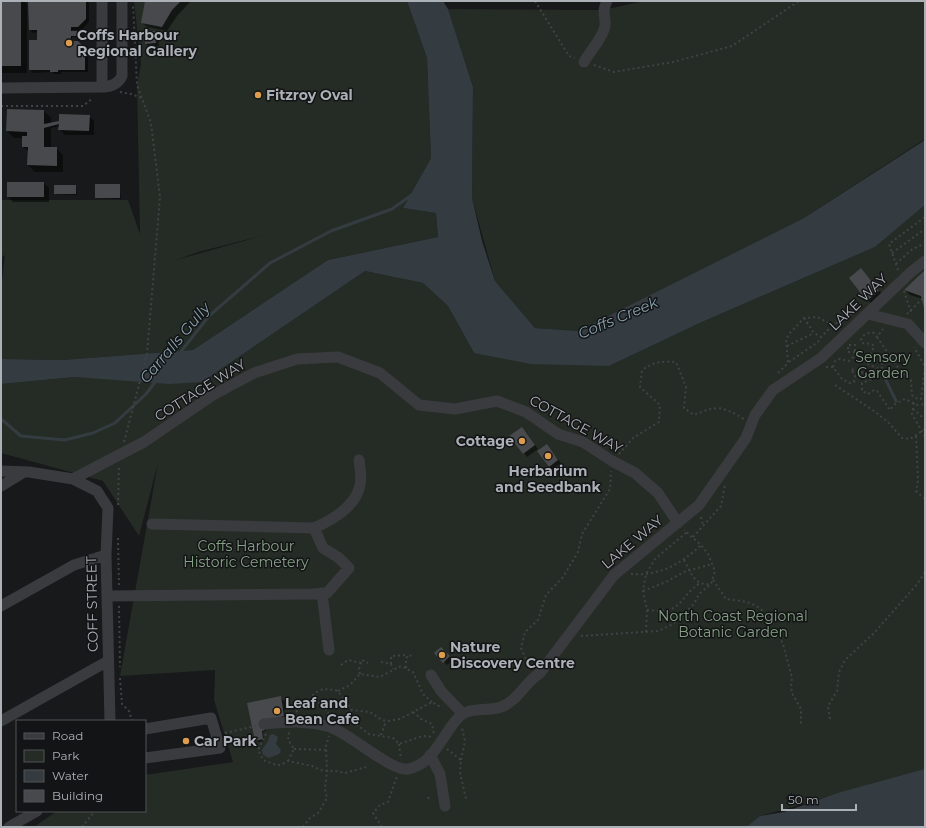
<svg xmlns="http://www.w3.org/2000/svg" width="926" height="828" font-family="Montserrat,sans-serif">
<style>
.green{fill:#252c25;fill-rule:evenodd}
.water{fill:#343c42}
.shadow{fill:#0007}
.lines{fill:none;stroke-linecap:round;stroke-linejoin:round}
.stream{stroke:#343c42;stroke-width:3}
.building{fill:#48494c}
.path{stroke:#404246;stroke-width:2;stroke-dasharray:2 3;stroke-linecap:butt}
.minor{stroke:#3a3b3f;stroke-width:11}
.poi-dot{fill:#dc9d4f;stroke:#131415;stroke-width:1.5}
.labels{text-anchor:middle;stroke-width:3;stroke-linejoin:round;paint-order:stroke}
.poi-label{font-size:14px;font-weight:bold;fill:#acb1b8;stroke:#131415;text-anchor:start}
.street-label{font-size:14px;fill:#acb1b8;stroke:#131415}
.park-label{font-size:14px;fill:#87a186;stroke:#131415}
.water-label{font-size:15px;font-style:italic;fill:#88a1af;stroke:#131415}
</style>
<rect width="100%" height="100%" fill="#18191a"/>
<path class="green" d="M134 1H407L427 58 431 158 403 208 436 213 438 237 328 260 193 350 63 360 1 359V289L5 255 1 258V200H128L140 234 137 85 141 64ZM265 235 176 260 198 252Z
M644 1H925V139L804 218 578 331 535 328 495 281 472 198 473 87 448 9 603 10Z
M925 205V770L760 816 746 827H34L57 811H145V775L233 762 214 700 215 670 120 676 158 463 139 536 103 481 1 453V384L75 377 202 382 365 271 423 283 448 306 474 353 609 366 702 322 875 247Z"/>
<path class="water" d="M407 1H443L448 9 473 87 472 198 482 241 495 281 535 328 578 331 804 218 925 140V205L875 247 702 322 609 366 531 364 474 353 448 306 423 283 365 271 202 382 169 384 75 377 1 384V359L63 360 193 350 328 260 438 237 436 213 403 208 431 158 427 58Z
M273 734 278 737 276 744 281 750 279 754 269 758 263 755 262 750 268 741 270 735Z
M925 769V827H746L760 816 784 812 841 792Z"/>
<path class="shadow" d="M1 1H24L27 4V73H1Z
M29 1H86L89 3V22L81 30H72V32L78 34V37H72V42H78L88 53V72H61V74H54L52 72 33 73 30 69 38 41V32L33 33 30 29Z
M146 1H188L190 2 177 16 167 31 147 27 142 22Z
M155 32 158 35 159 46 149 47 146 44Z
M8 110 44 111 51 118V124L89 116 94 121V135H65L59 129 60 126 51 128V148H56L63 155V172H35L28 165 29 152 23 147V138H14L7 131Z
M44 183 49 188V202H13L8 197Z
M119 185 121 199 96 198Z
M76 186 77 195 55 194Z
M925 271V306L923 299 910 295 905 290Z
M866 275 884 296 873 305 868 300Z
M525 431 538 449 527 457 511 436Z
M550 449 561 463 552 469 549 466Z
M441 648 452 660 447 665 435 653Z
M280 697 285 702 287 709 284 710 286 719 265 728 266 731 263 732 264 741 257 742 256 741Z"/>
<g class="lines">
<path class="stream" d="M179 354 209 316 270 263 331 231 392 209 413 194
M881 370 896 401
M1 419 21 436 65 440 93 433 115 423 146 394 156 381"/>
</g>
<path class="building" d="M1 1H21V66H1Z
M28 1H86V19L78 27H71V31H77V36H71V41H78L85 48V70H58V72H50V70H29V40H37V30H29Z
M145 1H181L172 10 162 27 141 23Z
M155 31 156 43 145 44 144 32Z
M7 109 44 110V124L59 121V114L90 115 89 131 58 130 59 124 44 128V147H57V166L27 165 28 147H22V136H27V132L6 131Z
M7 182H44V197H7Z
M95 184H120V198H95Z
M54 185H76V194H54Z
M861 268 879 291 867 301 849 278Z
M925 270V308H924L921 296 904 290Z
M522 427 535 445 523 454 509 436Z
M547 444 558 460 549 467 537 451Z
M441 647 450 656 443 663 434 653Z
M281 696 284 716 263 722 265 730 262 731 263 739 255 741 247 703Z"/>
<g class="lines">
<path class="path" d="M535 1 569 56 575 58
M594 65 614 72 673 62 732 46 799 1
M120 92 131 94 142 98
M1 106H83L93 98
M892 253 925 229
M896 264 911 250 925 243
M898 270 889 244 925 217
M904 291 912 315
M907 314 922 299
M804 318 814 333 821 337
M877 337 901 372 911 380 912 395 915 398 921 399 925 367 914 347
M787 346 814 333
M855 352H848V345H855V352C862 360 870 367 881 369L883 366 878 358 871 354 874 346 872 344 862 343 861 340C863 334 868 332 874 333L877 337 883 329
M789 362 818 342 821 337 833 325
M826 367H833L842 379 849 383 854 382 855 376 851 369 871 375 872 379 862 383V391L868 394 874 390 877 391 890 410 895 404 905 399 917 405 925 404
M833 367 835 361 840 359 849 361 861 350
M778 373 788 363 786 340 789 334 804 318 817 317 833 325 855 312
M835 385 874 411 889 423 902 438 910 439 925 429
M914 403 912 414 925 437
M913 409 921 416 925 415
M916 436 918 481 916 491 925 499
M124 442 147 354 160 197 151 123 137 85 133 5
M619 454 633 438 659 422 660 405 640 387 642 370C653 362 662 361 676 362L686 387 684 408 694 415C717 405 722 406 744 419
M118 505 119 466
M701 517 703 525
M693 537 721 506 725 485
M118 538 119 587
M684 560C691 572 694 586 710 584
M631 574C660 576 681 564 701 545
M713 580 726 599C740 601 761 601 767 619 768 623 768 628 769 632L780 638 783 644 792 678 791 686 792 693 801 709V724
M643 591 666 582 684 572 712 564
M119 606 120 667
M647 610C684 614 676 600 700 583
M646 632 647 610 643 591 646 574 655 559 687 532
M581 636 658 631 673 624 694 604 699 594 711 584 715 571 708 554 701 545 684 530
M381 662 391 664 393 669
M391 664V656L408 655
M341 665 348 660 361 663
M406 668V659L408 655 412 656
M530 668 521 648 525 632 538 620 546 595 563 577 578 552 582 534 610 489 611 471
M360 674 359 669 362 660 368 663
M120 678 122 704 129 711 132 721
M338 691 350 685 360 674 380 677 401 666 413 672 423 694 432 702
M312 700 311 697C319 688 326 688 338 691L352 710 370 712 382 720 388 721 400 719 432 702 442 708
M296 712C312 698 317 696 330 716
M413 712 421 719 432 724 434 734
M349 718 352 710
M830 719 828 706 837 691 839 672 845 660 874 633 918 583 925 572
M338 720 349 719 369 734 393 738 399 744 423 736 433 737
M225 733 256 726
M266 734 258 750 263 760 273 764 281 765 288 761 312 766 323 771H336L345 773 366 767
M381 735 386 721
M399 744 401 759
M294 749 326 750
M447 749 461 760 460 772 466 799
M461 760 465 741 462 728
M288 761 294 749 288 740 289 732
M428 797 430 801
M82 827 95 811
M303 827 310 818 318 813 327 798 325 789 327 771 326 746 329 736
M382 827 373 813 380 805 388 802 397 776"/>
<path class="minor" d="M584 62C590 51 603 38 605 26 606 14 601 14 607 1
M102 87V1
M1 88 104 87C112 86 118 84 122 76V1
M868 314 908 324 925 343
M1 471 29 472 73 479 97 491 108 508 106 555 110 721
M73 479 144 442 213 395 254 373 297 359 338 357 380 373 419 405 455 409 497 401 526 412 558 434 583 442 612 461 635 473 658 493 678 523
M1 486 24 472
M314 528C332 520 356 507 360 485 362 477 360 468 359 460
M322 593 329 650
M107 596 313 594 327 593 349 568 339 558 323 548 314 528 152 524
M1 606 74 565 106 555
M431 675 441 691 463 714
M1 721 108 661
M264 724C287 722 308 720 330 727 349 733 392 772 408 769 434 764 442 735 458 718 468 706 488 712 501 707 519 700 525 682 540 673L614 575 699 505 746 438 755 415 773 390 821 358 911 272 925 261
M145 729 211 718 220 748 145 758
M430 755 440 774 445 806
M9 827 37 811"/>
</g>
<g class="poi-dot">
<circle cx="69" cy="43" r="4"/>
<circle cx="258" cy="95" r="4"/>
<circle cx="522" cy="441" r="4"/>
<circle cx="548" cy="456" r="4"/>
<circle cx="442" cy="655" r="4"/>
<circle cx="277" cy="711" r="4"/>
<circle cx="186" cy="741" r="4"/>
</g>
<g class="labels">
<g class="poi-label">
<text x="77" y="40">Coffs Harbour<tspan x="77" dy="16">Regional Gallery</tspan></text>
<text x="266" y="100">Fitzroy Oval</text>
<text x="514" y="446" text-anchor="end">Cottage</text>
<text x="548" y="476" text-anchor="middle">Herbarium<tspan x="548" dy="16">and Seedbank</tspan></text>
<text x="450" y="652">Nature<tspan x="450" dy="16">Discovery Centre</tspan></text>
<text x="285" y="708">Leaf and<tspan x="285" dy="16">Bean Cafe</tspan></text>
<text x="194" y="746">Car Park</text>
</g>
<g class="street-label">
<text transform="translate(858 302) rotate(-44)" y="5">LAKE WAY</text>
<text transform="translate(200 390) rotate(-32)" y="5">COTTAGE WAY</text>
<text transform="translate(576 424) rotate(29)" y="5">COTTAGE WAY</text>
<text transform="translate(632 542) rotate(-40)" y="5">LAKE WAY</text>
<text transform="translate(92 604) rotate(-91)" y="5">COFF STREET</text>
</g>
<g class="park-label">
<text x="883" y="362">Sensory<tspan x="883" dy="16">Garden</tspan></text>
<text x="246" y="551">Coffs Harbour<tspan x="246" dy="16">Historic Cemetery</tspan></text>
<text x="733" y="621">North Coast Regional<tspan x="733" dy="16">Botanic Garden</tspan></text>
</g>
<g class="water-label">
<text transform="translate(618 318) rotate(-23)" y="5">Coffs Creek</text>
<text transform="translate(175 343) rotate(-50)" y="5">Carralls Gully</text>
</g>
</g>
<rect width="926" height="828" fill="none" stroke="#acb1b8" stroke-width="4"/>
<rect x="16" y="720" width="130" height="92" fill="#131415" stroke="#505356"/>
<rect x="24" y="733" width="20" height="6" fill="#3a3b3f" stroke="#505356"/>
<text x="52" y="740" font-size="12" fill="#acb1b8">Road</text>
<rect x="24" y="750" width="20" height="12" fill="#252c25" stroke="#505356"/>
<text x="52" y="760" font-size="12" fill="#acb1b8">Park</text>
<rect x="24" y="770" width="20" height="12" fill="#343c42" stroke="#505356"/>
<text x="52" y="780" font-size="12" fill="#acb1b8">Water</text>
<rect x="24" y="790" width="20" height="12" fill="#48494c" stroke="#505356"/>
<text x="52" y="800" font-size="12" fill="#acb1b8">Building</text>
<path d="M782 804v6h74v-6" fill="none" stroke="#acb1b8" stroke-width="2"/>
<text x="788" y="804" font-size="12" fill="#acb1b8" stroke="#131415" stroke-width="3" paint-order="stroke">50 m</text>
</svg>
